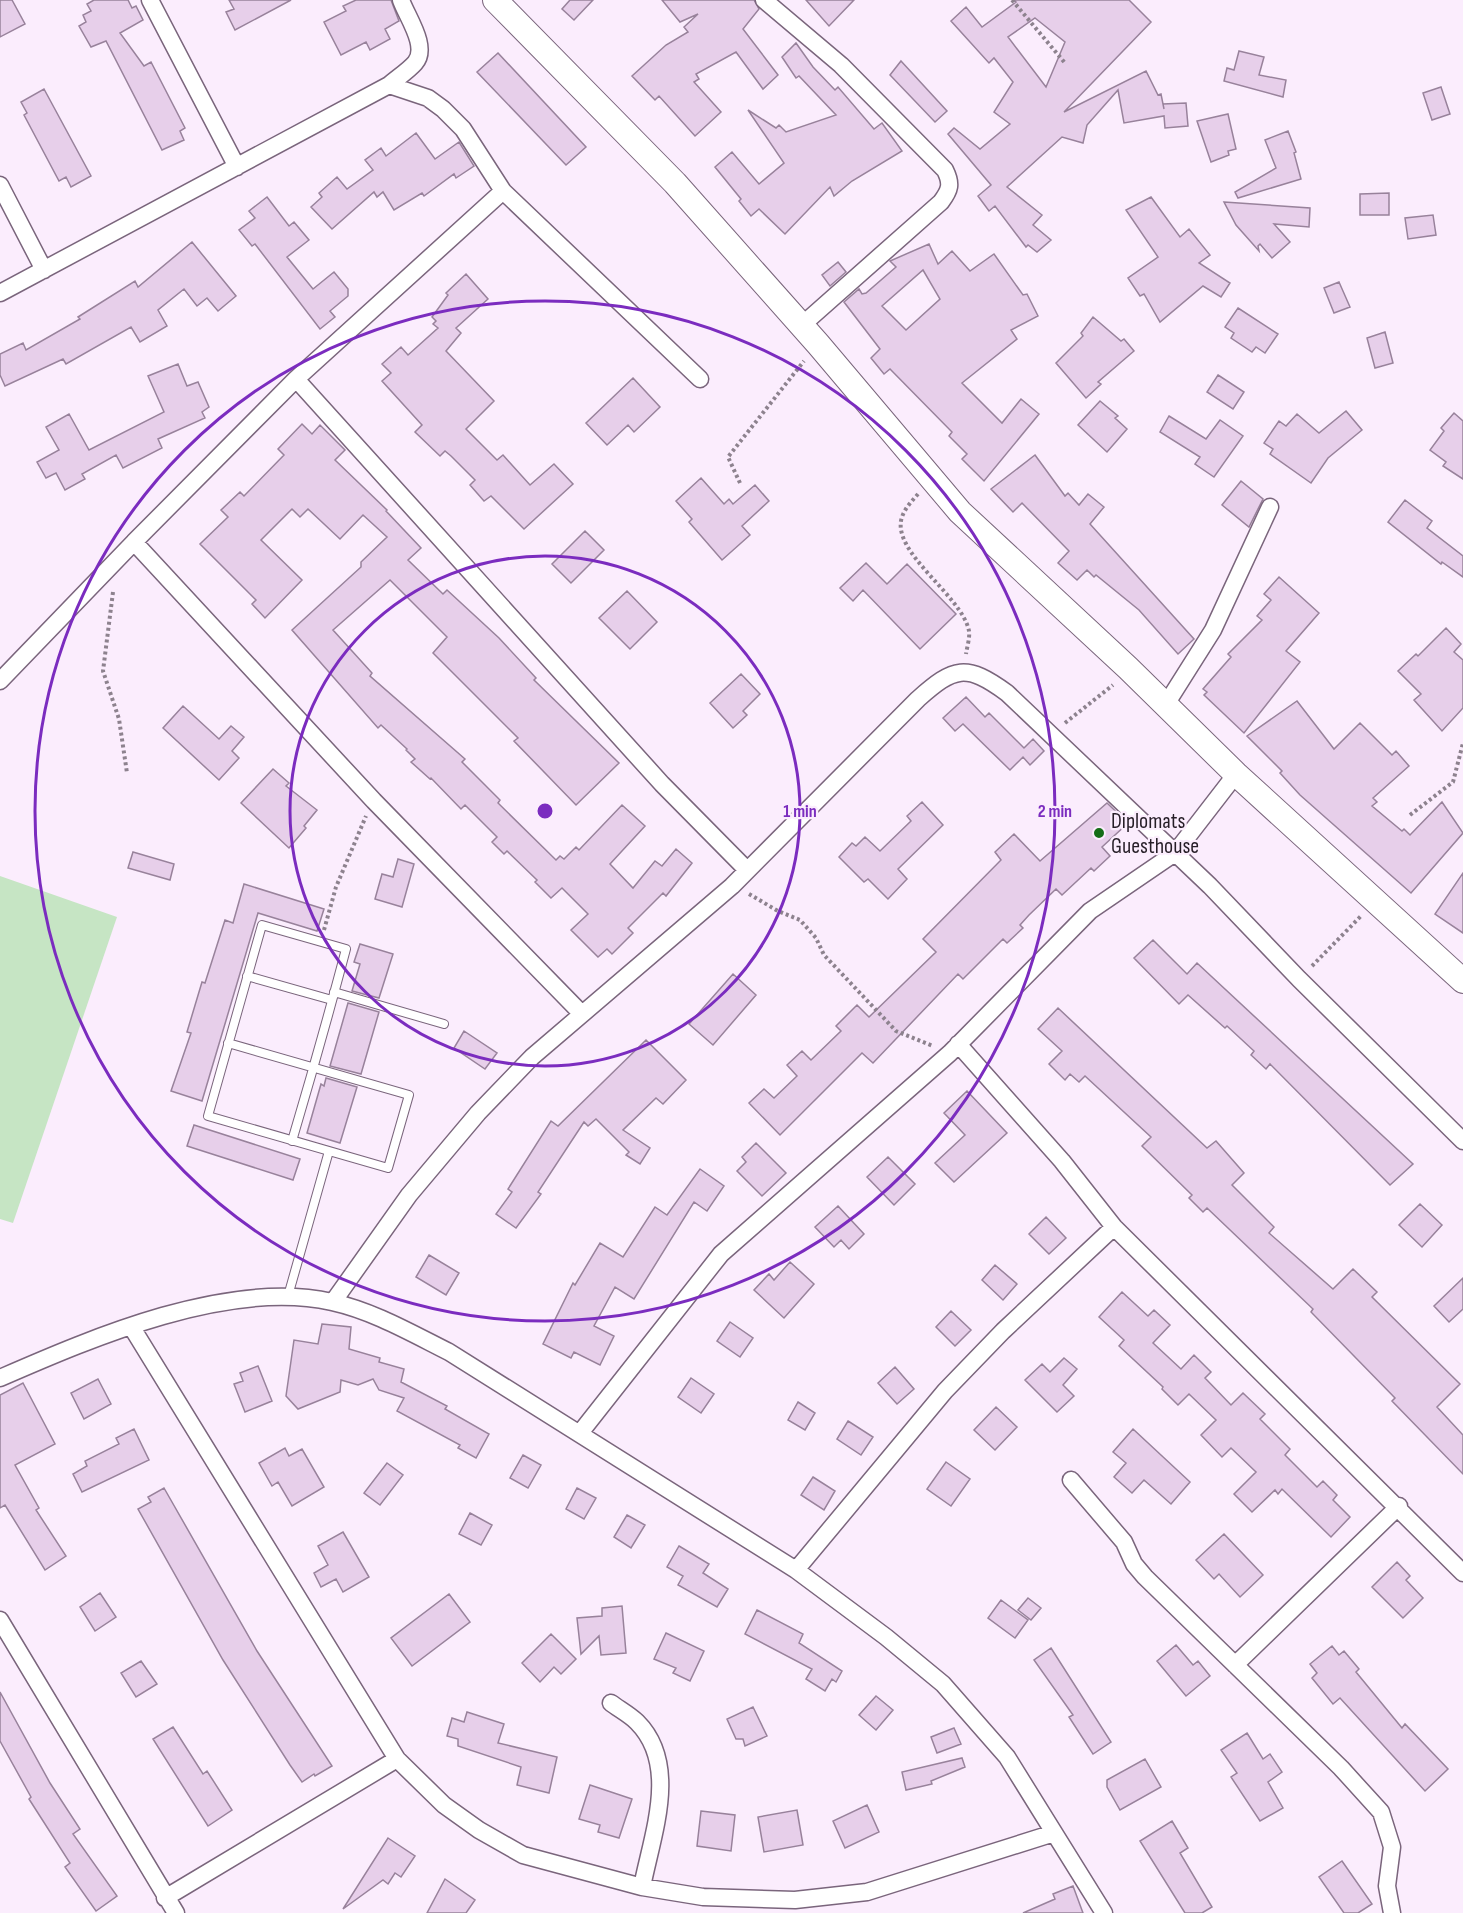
<svg xmlns="http://www.w3.org/2000/svg" width="1463" height="1913" font-family="'Sofia Sans Condensed',sans-serif">
<style>
.green{fill:#c6e5c4}
.building{fill:#e7cfea;stroke:#98829b;stroke-width:1.5;fill-rule:evenodd}
.lines{fill:none;stroke-linecap:round;stroke-linejoin:round}
.lane-casing{stroke:#7a657c;stroke-width:10}
.street-casing{stroke:#7a657c;stroke-width:19}
.secondary-casing{stroke:#7a657c;stroke-width:26}
.path{stroke:#8d828e;stroke-width:4;stroke-dasharray:3 3;stroke-linecap:butt}
.lane{stroke:#fff;stroke-width:8}
.street{stroke:#fff;stroke-width:16}
.secondary{stroke:#fff;stroke-width:24}
.ring{fill:none;stroke:#7b2cbf;stroke-width:3}
.poi-dot{fill:#146d17;stroke:#fbedfd;stroke-width:2}
.labels{text-anchor:middle;stroke-width:4.5;stroke-linejoin:round;paint-order:stroke}
.poi-label{font-size:22px;fill:#261e27;stroke:#fbedfd;text-anchor:start}
.centre{fill:#7b2cbf;stroke:#fbedfd;stroke-width:3}
.ring-label{font-size:18px;text-anchor:middle;font-weight:bold;fill:#7b2cbf;stroke:#fbedfd;stroke-width:4.5;stroke-linejoin:round;paint-order:stroke}
</style>
<rect width="100%" height="100%" fill="#fbedfd"/>
<path class="green" d="M0 876 117 917 13 1223 0 1219Z"/>
<path class="building" d="M0 0H12L25 24 0 37Z
M94 0H128L132 8 136 6 143 20 120 33 144 66 151 62 185 128 180 131 184 140 162 150 106 41 91 47 79 26 86 22 83 15 91 11 87 4Z
M229 0H291L235 30 226 12 234 9Z
M356 0H391L399 21 385 29 390 39 370 50 366 42 341 55 324 22 346 11 343 6Z
M570 0H593L574 20 562 9Z
M662 0H754L759 9 743 29 778 75 763 89 736 52 696 74 699 79 694 82 721 112 695 136 659 96 655 100 632 76 666 45 688 32 684 27 698 14 680 22Z
M806 0H854L829 26Z
M1013 0H1129L1151 22 1064 112 1146 71 1158 95 1161 94 1164 109 1163 104 1186 103 1188 126 1165 128 1164 116 1124 123 1118 90 1087 125 1083 143 1062 137 1007 187 1042 215 1033 225 1051 240 1037 252 1028 245 1026 247 995 206 989 211 978 196 991 185 948 134 954 128 980 149 1010 124 994 112 1013 82 994 58 989 63 951 21 966 7 982 27 1016 2ZM1035 18 1065 42 1046 87 1008 37Z
M796 43 813 67 835 90 838 87 874 129 882 123 902 151 852 181 834 196 830 187 785 234 759 209 751 216 739 201 741 199 715 167 732 152 759 184 784 163 748 110 776 128 779 125 786 132 836 115 799 76 796 78 782 57Z
M1239 51 1264 57 1259 75 1286 80 1283 97 1224 81 1227 68 1234 70Z
M498 53 586 147 566 165 477 72Z
M901 61 947 111 935 122 890 75Z
M1441 87 1450 114 1432 120 1423 93Z
M44 89 91 176 71 187 66 177 59 181 24 115 27 113 21 102Z
M1228 114 1236 149 1228 151 1229 155 1211 162 1197 121Z
M1288 131 1296 152 1294 153 1301 179 1238 198 1235 192 1276 168 1265 140Z
M416 133 435 159 459 142 474 166 456 178 454 174 424 196 422 193 394 210 383 192 377 197 374 192 332 229 311 207 322 197 319 193 337 177 347 189 373 170 365 160 381 148 386 156Z
M1389 193V215H1360V194Z
M267 197 289 226 294 222 309 240 287 257 313 289 334 272 348 289V296L330 311 335 317 320 329 255 244 252 246 239 230 255 218 249 211Z
M1151 197 1180 237 1189 229 1210 255 1199 263 1230 283 1221 297 1203 286 1160 322 1144 294 1140 296 1128 278 1158 257 1126 210Z
M1224 202 1310 208 1309 227 1274 224 1290 242 1272 258 1260 244 1258 246 1259 251 1236 225Z
M1433 215 1436 235 1408 239 1405 218Z
M192 242 236 296 218 311 207 298 197 306 184 289 158 310 167 326 140 342 131 327 66 364 63 359 5 386 0 375V354L23 343 26 350 80 319 78 317 135 281 138 287Z
M929 244 938 264 952 251 970 271 994 254 1023 295 1027 294 1038 316 1011 330 1017 339 962 383 1002 423 1021 399 1039 414 984 481 962 459 967 454 949 436 952 432 890 369 884 374 871 358 880 349 844 302 859 289 862 294 866 293 896 267 890 261ZM923 270 940 299 906 330 882 306Z
M838 262 846 272 830 286 822 275Z
M466 274 488 299 456 328 461 333 446 351 494 401 466 429 497 460 503 455 530 485 554 464 573 484 524 529 491 496 484 501 470 485 475 480 451 456 445 451 440 456 415 432 422 425 382 381 391 373 382 364 401 347 408 355 438 328 433 324 436 321 432 317 448 295 446 293Z
M1339 282 1350 307 1334 313 1324 288Z
M1238 308 1278 334 1265 353 1256 347 1252 352 1231 338 1234 333 1225 327Z
M1093 317 1121 341 1124 339 1134 351 1098 382 1101 384 1086 398 1056 363 1083 336 1081 333Z
M1385 332 1393 363 1375 368 1367 338Z
M178 364 187 386 198 382 209 407 202 412 205 418 158 439 162 448 123 468 116 455 82 474 85 479 65 490 56 473 46 478 37 462 59 450 46 427 69 414 89 450 164 412 148 376Z
M1218 375 1244 392 1233 409 1207 392Z
M633 378 660 407 634 432 628 425 607 445 586 423Z
M1100 401 1118 416 1115 418 1127 429 1107 452 1078 425Z
M1346 411 1362 430 1328 458 1311 483 1270 454 1273 449 1264 443 1279 421 1286 426 1297 414 1319 433Z
M1454 413 1463 421V479L1443 466 1446 462 1430 450 1444 431 1441 428Z
M1169 416 1206 439 1220 420 1243 436 1214 477 1195 464 1200 457 1160 432Z
M302 424 312 434 320 425 345 450 335 460 387 510 386 511 421 548 408 560 443 594 447 590 499 638 536 678 534 680 619 763 576 805 514 741 518 738 433 653 447 637 390 580 333 630 372 673 370 676 465 759 462 762 500 800 498 803 556 860 560 856 564 859 576 847 579 850 622 805 645 826 610 864 633 888 655 861 662 866 676 849 692 863 666 896 663 893 628 928 633 933 612 954 607 949 598 957 571 930 588 914 562 888 551 898 535 882 537 880 507 851 504 854 492 842 497 837 465 805 461 809 431 778 430 779 411 762 415 759 406 750 407 749 381 725 378 728 292 630 361 567V562L387 537 363 515 340 539 308 509 300 517 292 509 261 540 302 580 265 618 252 604 256 600 200 544 228 517 221 510 240 492 244 496 284 455 278 449Z
M1035 455 1065 496 1068 493 1079 505 1088 494 1104 507 1090 524 1194 639 1178 654 1139 610 1096 575 1094 577 1087 570 1077 580 1058 563 1069 551 1022 503 1013 512 991 489Z
M701 478 724 504 729 499 733 504 755 485 769 501 742 526 750 535 722 560 689 522 692 519 676 501Z
M1241 481 1263 499 1249 527 1222 505Z
M1405 500 1432 521 1427 528 1463 556V577L1442 562 1441 564 1388 522Z
M585 531 604 550 571 583 552 564Z
M866 563 887 584 907 564 956 614 920 649 863 590 853 601 840 588Z
M1279 577 1319 613 1286 651 1300 662 1244 733 1204 695 1207 692 1203 689 1231 657 1228 654 1262 620 1257 616 1271 600 1264 594Z
M627 591 657 622 630 649 599 618Z
M1446 628 1461 644 1454 652 1463 660V708L1442 731 1414 700 1421 694 1398 671 1416 654 1418 656Z
M741 674 760 694 743 711 747 715 733 728 710 703Z
M966 697 985 717 989 713 1024 748 1033 739 1044 751 1030 765 1023 757 1010 770 963 724 955 731 943 718Z
M1297 701 1334 749 1360 723 1392 755 1396 751 1409 766 1373 798 1377 802 1372 806 1402 831 1404 829 1410 835 1442 802 1463 833 1411 893 1300 795 1280 773 1282 771 1247 736Z
M183 706 219 739 231 726 244 737 232 751 239 758 219 780 163 728Z
M273 769 289 783 286 786 317 810 304 826 306 828 289 848 241 803Z
M922 802 943 825 898 869 907 879 888 899 868 879 864 882 839 857 852 843 856 846 865 837 880 851 911 821 907 816Z
M1107 803 1128 823 1102 847 1110 856 1094 871 1091 868 1062 895 1056 889 1029 915 1020 925 1023 928 1007 943 1003 939 963 979 958 974 873 1063 862 1053 780 1135 749 1103 764 1089 774 1098 797 1076 787 1065 802 1051 811 1060 841 1031 836 1026 857 1005 869 1017 936 952 923 939 1001 860 995 852 1014 834 1040 861Z
M133 852 174 864 170 880 128 868Z
M398 859 414 864 402 907 375 899 382 874 393 877Z
M1463 873V933L1435 914Z
M244 884 324 909 317 931 258 913 202 1101 171 1091 191 1033 187 1032 202 982 205 983 225 920 233 923Z
M1153 940 1187 974 1197 963 1413 1164 1390 1185 1270 1064 1266 1069 1251 1055 1254 1051 1227 1026 1225 1028 1188 995 1179 1004 1134 958Z
M360 944 393 954 379 998 352 991 360 964 354 962Z
M733 974 756 995 713 1045 689 1024Z
M348 1003 379 1012 361 1074 330 1066Z
M1058 1008 1207 1148 1216 1141 1244 1173 1232 1185 1274 1227 1269 1233 1333 1289 1353 1269 1377 1292 1372 1297 1460 1384 1437 1407 1463 1435V1474L1392 1401 1395 1398 1311 1312 1313 1309 1207 1208 1203 1212 1189 1198 1192 1195 1142 1146 1151 1137 1085 1076 1079 1082 1070 1074 1065 1080 1049 1064 1062 1051 1038 1029Z
M464 1031 497 1053 485 1069 454 1048Z
M646 1040 686 1080 663 1104 656 1098 623 1130 650 1148 640 1164 626 1155 629 1152 596 1119 588 1126 584 1122 538 1192 541 1194 516 1228 496 1214 512 1192 508 1189 551 1121 558 1126Z
M326 1078 357 1087 340 1143 307 1133 321 1084 324 1086Z
M967 1091 1007 1133 954 1182 935 1163 965 1135 944 1113Z
M194 1125 300 1159 293 1180 187 1146Z
M756 1143 786 1173 762 1196 737 1171 746 1162 742 1157Z
M888 1157 915 1184 894 1205 867 1177Z
M700 1169 724 1186 707 1211 694 1202 634 1299 615 1287 594 1326 614 1336 600 1365 574 1352 571 1358 543 1344 573 1283 575 1285 600 1243 623 1257 655 1207 667 1215Z
M1420 1204 1442 1225 1422 1247 1399 1225Z
M838 1206 864 1234 849 1249 841 1240 834 1247 815 1227Z
M1046 1217 1066 1238 1049 1254 1029 1234Z
M429 1255 459 1273 446 1295 416 1277Z
M790 1262 814 1284 784 1318 754 1290 769 1274 774 1280Z
M995 1265 1017 1284 1003 1300 982 1280Z
M1463 1278V1309L1449 1322 1434 1306Z
M1122 1292 1148 1316 1154 1310 1170 1325 1153 1343 1181 1369 1194 1355 1211 1372 1205 1378 1231 1405 1243 1393 1265 1414 1260 1419 1290 1449 1285 1455 1317 1487 1323 1481 1337 1495 1333 1500 1350 1517 1331 1537 1282 1489 1278 1494 1275 1490 1252 1512 1234 1494 1256 1472 1231 1448 1222 1457 1201 1435 1216 1420 1189 1394 1178 1405 1162 1389 1163 1387 1119 1346 1124 1340 1099 1317Z
M951 1311 971 1330 955 1346 936 1327Z
M730 1322 753 1338 740 1357 717 1341Z
M322 1324 351 1327 349 1349 380 1358 379 1362 404 1369 401 1382 447 1406 445 1409 489 1434 476 1458 458 1448 460 1445 397 1411 404 1398 379 1390 373 1379 358 1385 341 1380 340 1392 298 1409 286 1396 294 1340 318 1344Z
M1064 1358 1077 1369 1063 1385 1074 1396 1057 1412 1025 1380 1042 1364 1050 1372Z
M258 1366 272 1401 245 1412 234 1384 243 1381 240 1373Z
M895 1367 914 1389 897 1404 878 1383Z
M691 1378 714 1394 701 1413 678 1397Z
M98 1379 111 1404 84 1419 71 1393Z
M23 1383 55 1444 15 1465 39 1508 36 1510 66 1556 45 1570 5 1505 0 1508V1395Z
M798 1402 815 1413 805 1430 788 1420Z
M996 1407 1017 1427 995 1450 974 1430Z
M848 1421 873 1437 861 1455 837 1439Z
M134 1429 149 1460 82 1492 73 1474 87 1466 85 1461 119 1444 116 1438Z
M1133 1429 1190 1482 1171 1504 1144 1480 1132 1493 1114 1477 1126 1463 1113 1452Z
M285 1448 289 1456 302 1449 324 1487 292 1506 278 1482 272 1486 259 1463Z
M523 1455 541 1465 528 1488 510 1478Z
M946 1462 970 1479 951 1506 927 1489Z
M387 1463 403 1475 380 1505 364 1493Z
M813 1477 835 1491 824 1510 801 1495Z
M164 1488 257 1651 332 1766 315 1776 314 1774 302 1782 290 1765 223 1660 138 1509 151 1502 148 1497Z
M577 1488 596 1498 584 1519 566 1509Z
M470 1513 492 1525 481 1545 459 1534Z
M627 1515 645 1525 631 1548 614 1537Z
M343 1532 369 1577 343 1592 336 1579 321 1587 314 1573 328 1565 318 1546Z
M1224 1534 1263 1575 1240 1597 1219 1574 1214 1579 1196 1560Z
M679 1546 709 1564 703 1573 728 1589 717 1607 678 1585 683 1576 667 1567Z
M1397 1562 1410 1576 1406 1580 1423 1598 1403 1618 1372 1587Z
M100 1593 116 1617 95 1631 80 1607Z
M449 1594 470 1622 412 1666 391 1638Z
M1028 1598 1041 1608 1031 1620 1018 1610Z
M1001 1600 1028 1620 1015 1638 988 1618Z
M622 1606 626 1653 601 1655 599 1636 581 1654 577 1618 602 1616V1608Z
M757 1610 803 1634 799 1643 842 1671 836 1682 832 1679 825 1691 806 1679 812 1669 745 1634Z
M666 1633 704 1651 690 1681 673 1673 676 1668 654 1659Z
M551 1634 576 1659 561 1674 554 1667 540 1682 522 1663Z
M1176 1645 1193 1665 1198 1661 1210 1676 1186 1696 1157 1661Z
M1332 1646 1339 1655 1344 1651 1359 1669 1356 1672 1402 1728 1405 1724 1448 1769 1425 1791 1340 1698 1333 1704 1312 1678 1317 1673 1310 1664Z
M1051 1648 1111 1742 1093 1754 1069 1717 1073 1715 1034 1660Z
M141 1661 157 1684 136 1697 121 1673Z
M0 1692 50 1783 80 1829 73 1834 117 1896 96 1911 65 1867 70 1863 29 1799 31 1797 0 1741Z
M876 1696 893 1710 876 1730 859 1715Z
M753 1707 767 1736 745 1746 743 1739H736L727 1719Z
M467 1712 504 1724 498 1743 557 1757 549 1793 517 1785 521 1767 458 1746V1739L447 1736 452 1718 464 1722Z
M173 1727 203 1774 207 1771 232 1810 208 1826 153 1739Z
M954 1728 961 1744 937 1753 931 1737Z
M1247 1733 1263 1759 1270 1754 1282 1772 1268 1782 1283 1808 1260 1821 1231 1777 1237 1773 1221 1750Z
M962 1758 965 1767 931 1781 932 1784 906 1790 902 1772Z
M1145 1759 1161 1787 1120 1810 1107 1787V1780Z
M590 1785 632 1799 619 1838 598 1832 600 1825 579 1819Z
M867 1805 879 1832 845 1848 833 1821Z
M797 1810 803 1845 764 1852 758 1817Z
M701 1811 735 1815 731 1851 697 1846Z
M1172 1821 1188 1848 1180 1853 1212 1907 1202 1913H1185L1140 1841Z
M388 1838 415 1856 401 1877 395 1873 388 1884 383 1880 343 1909Z
M1342 1861 1372 1904 1358 1913H1344L1319 1877Z
M445 1879 475 1900 466 1913H427Z
M1073 1886 1083 1913H1023L1055 1899 1053 1894Z"/>
<g class="lines">
<defs>
<path id="lane" d="M247 976 332 1000
M334 992 444 1024
M228 1043 409 1095 388 1168 208 1116 262 925 346 949C329 1013 311 1077 292 1141
M288 1296 329 1151"/>
<path id="street" d="M150 0 237 167
M764 0 841 65 945 170C952 184 950 190 941 202L801 326
M389 85 428 98 443 109 463 129 503 191 700 379
M0 185 44 270
M503 191 296 379 134 542 374 801 581 1013
M0 293 389 85C397 78 408 71 415 63 429 47 407 17 401 0
M296 379 662 784 746 869
M0 681 134 542
M1165 706 1213 630 1270 507
M958 1044 1062 1161 1114 1227 1463 1573
M333 1302 409 1195 478 1113 532 1057 732 886 918 699C954 667 966 663 1007 693L1210 886 1299 979 1463 1141
M131 1326 397 1759 444 1805 479 1830 523 1855 642 1887 703 1897 795 1900 867 1892 1054 1833
M0 1378C94 1337 229 1279 332 1302 373 1311 411 1333 449 1352L796 1570 886 1637 943 1684 1007 1757 1104 1913
M580 1433 721 1254 950 1053 1090 911 1175 853 1236 774
M1071 1480 1124 1542 1134 1564 1145 1577 1341 1768 1381 1812 1392 1847 1387 1886 1392 1913
M796 1570 945 1391 1003 1331 1114 1227
M0 1620 176 1913
M1235 1665 1399 1506
M611 1703C619 1709 630 1715 637 1722 680 1765 652 1835 642 1887
M165 1898 397 1759"/>
<path id="secondary" d="M495 0 675 183 818 344 960 512 1128 668 1236 774 1463 981"/>
</defs>
<use href="#lane" class="lane-casing"/>
<use href="#street" class="street-casing"/>
<use href="#secondary" class="secondary-casing"/>
<path class="path" d="M1012 0 1065 63
M740 483 728 457 804 361
M918 494C912 501 905 508 902 517 890 552 962 595 969 631 970 638 967 647 966 654
M113 592 103 671 119 719 127 773
M1065 723 1113 685
M1410 815 1453 782 1463 743
M749 894 778 911 800 920 816 938 824 955 896 1031 933 1046
M324 930 336 887 366 816
M1312 966 1361 916"/>
<use href="#lane" class="lane"/>
<use href="#street" class="street"/>
<use href="#secondary" class="secondary"/>
</g>
<g class="ring">
<circle cx="545" cy="811" r="255"/>
<circle cx="545" cy="811" r="510"/>
</g>
<circle class="poi-dot" cx="1099" cy="833" r="6"/>
<g class="labels">
<g class="poi-label">
<text x="1111" y="828">Diplomats<tspan x="1111" dy="25">Guesthouse</tspan></text>
</g>
</g>
<circle cx="545" cy="811" r="9" class="centre"/>
<g class="ring-label">
<text x="800" y="817">1 min</text>
<text x="1055" y="817">2 min</text>
</g>
</svg>
